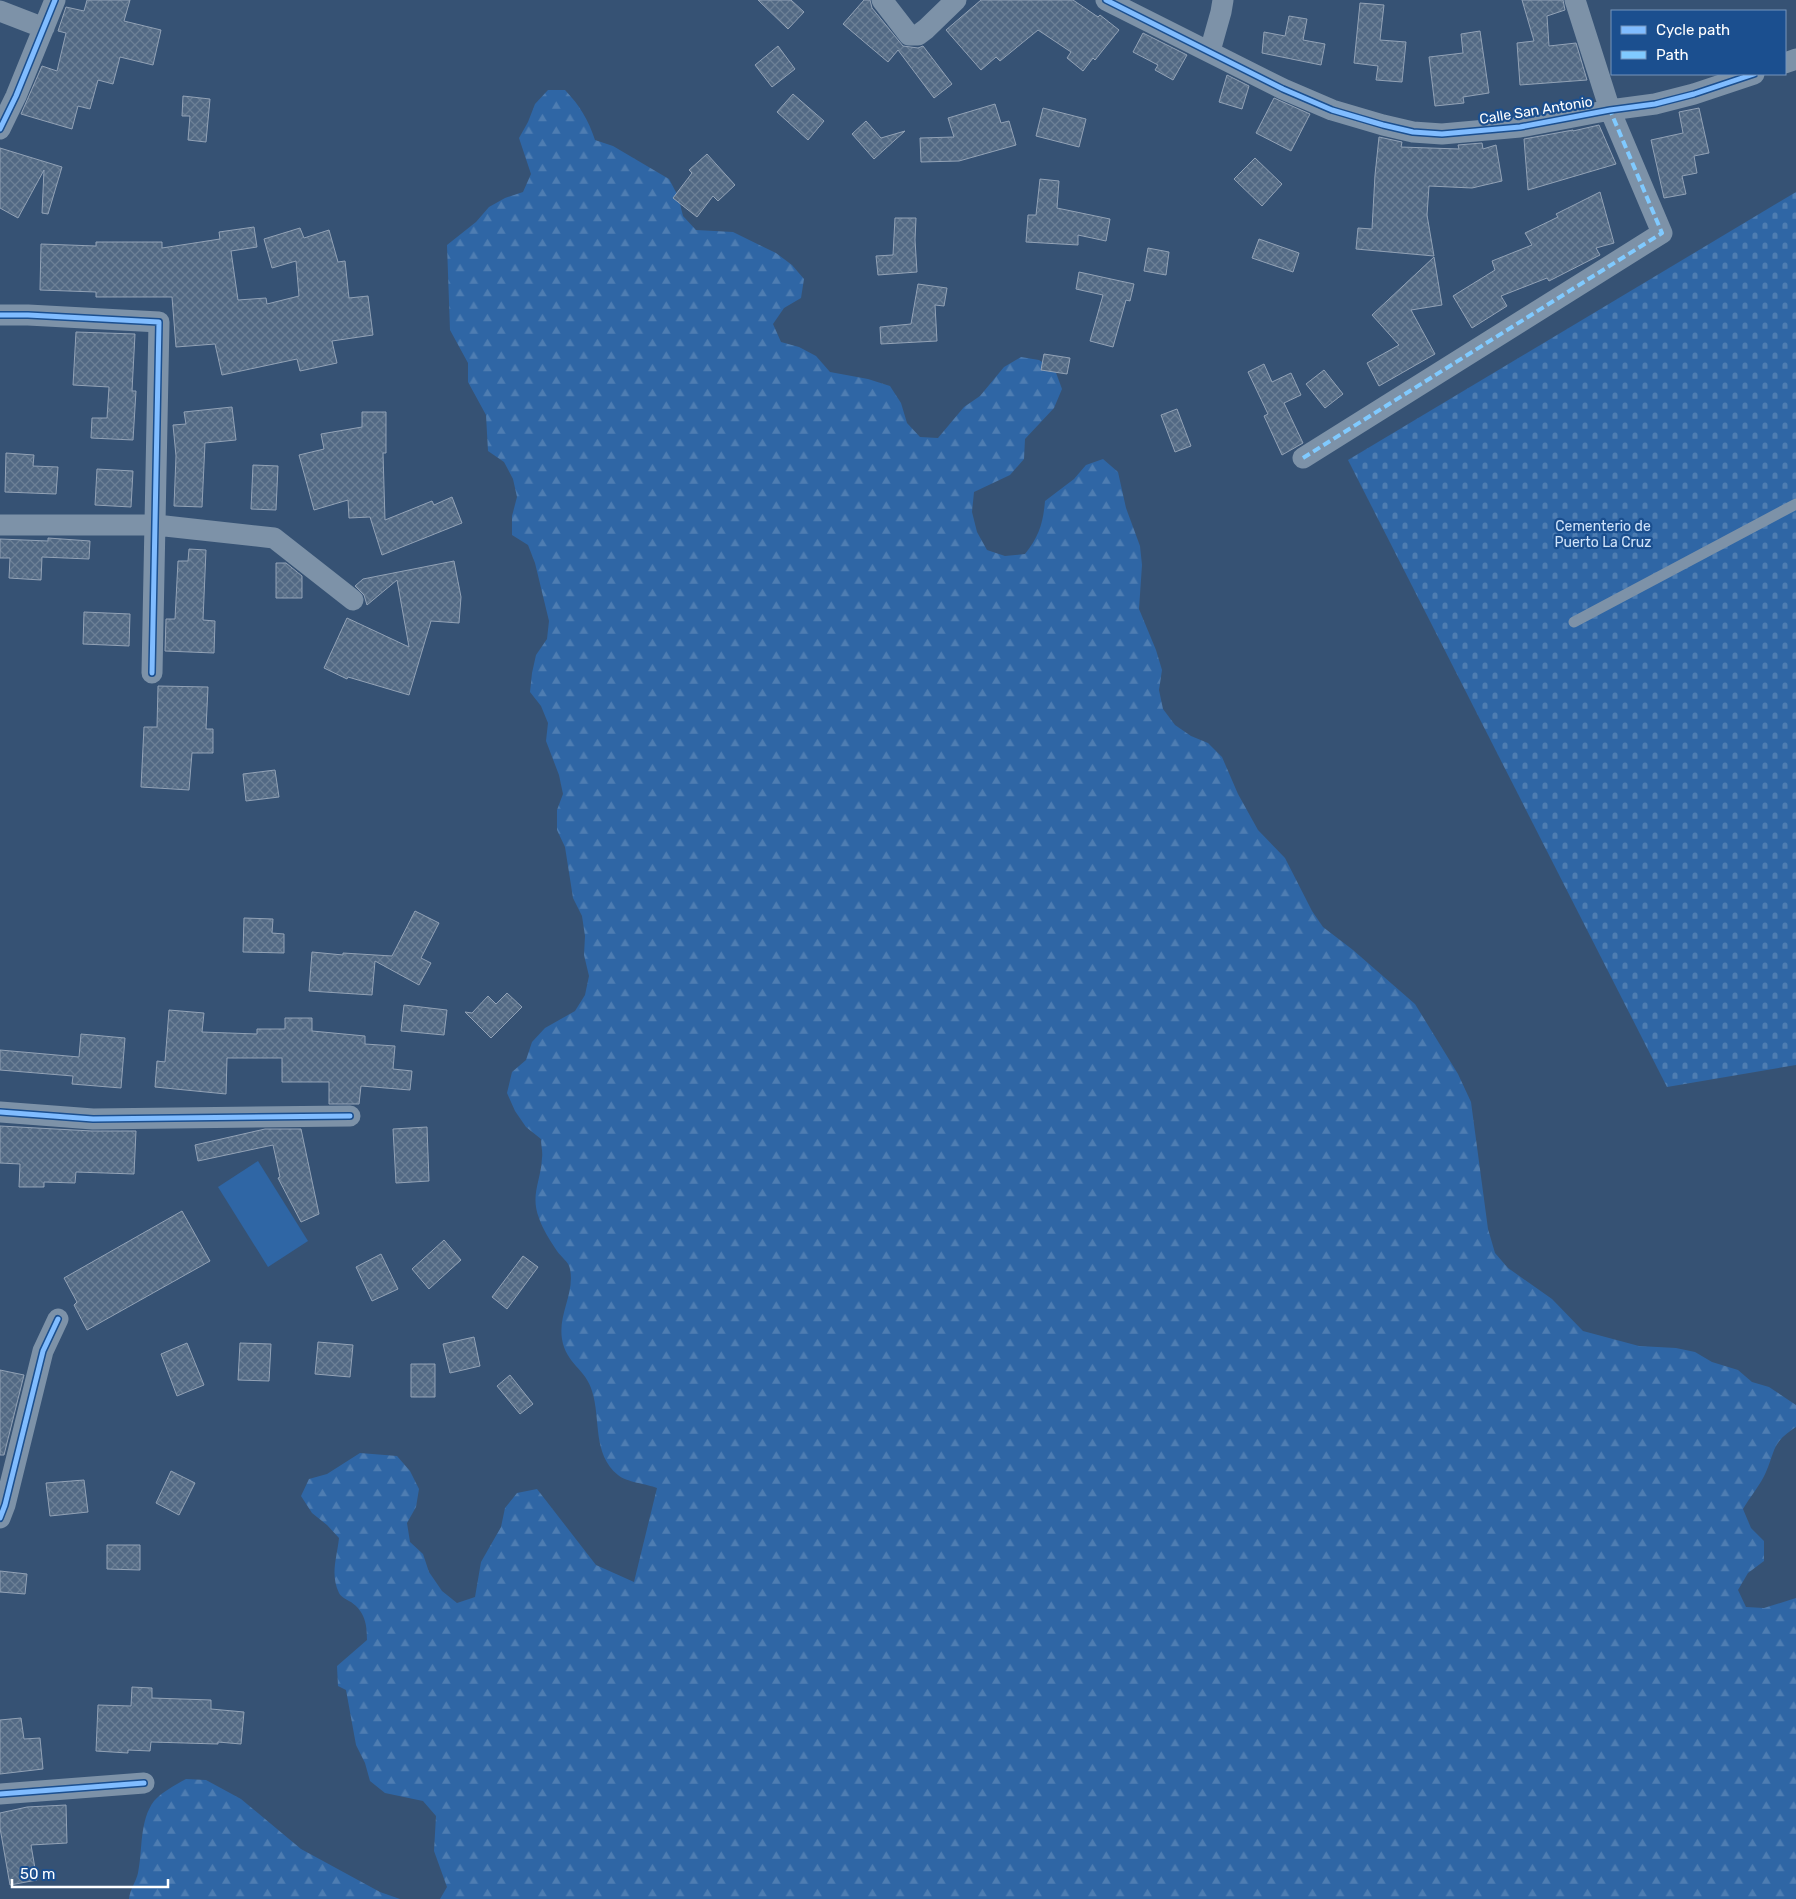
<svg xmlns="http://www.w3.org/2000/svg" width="1796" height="1899" font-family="Rubik,sans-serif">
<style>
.forest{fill:url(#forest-firs)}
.cemetery{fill:url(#cemetery-stones)}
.pitch{fill:#2f66a5}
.building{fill:url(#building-cross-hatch);stroke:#92a2b6}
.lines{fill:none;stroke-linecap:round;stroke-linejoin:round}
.service{stroke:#7d92a8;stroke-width:11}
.minor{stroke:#7d92a8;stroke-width:21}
.quiet{stroke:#80caff;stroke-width:4;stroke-dasharray:8 4;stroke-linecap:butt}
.cycleway-casing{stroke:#1b4f8f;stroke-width:8}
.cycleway{stroke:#80bcff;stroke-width:5}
.labels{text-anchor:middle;stroke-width:4.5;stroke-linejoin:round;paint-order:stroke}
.street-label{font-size:14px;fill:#fff;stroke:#1b4f8f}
.park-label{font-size:14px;fill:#cfe3fa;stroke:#1b4f8f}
</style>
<defs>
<pattern id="forest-firs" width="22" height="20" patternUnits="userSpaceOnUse" patternTransform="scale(1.25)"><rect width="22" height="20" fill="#2f66a5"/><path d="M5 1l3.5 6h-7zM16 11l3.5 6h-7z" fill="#4e7db2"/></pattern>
<pattern id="cemetery-stones" width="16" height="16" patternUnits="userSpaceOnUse" patternTransform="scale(1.25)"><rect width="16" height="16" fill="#2f66a5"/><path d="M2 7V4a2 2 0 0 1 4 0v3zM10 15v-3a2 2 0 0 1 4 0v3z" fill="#4e7db2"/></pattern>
<pattern id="building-cross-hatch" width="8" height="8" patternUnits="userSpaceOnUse" patternTransform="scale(1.25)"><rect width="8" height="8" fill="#526984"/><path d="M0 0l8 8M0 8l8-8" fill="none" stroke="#6c8096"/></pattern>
</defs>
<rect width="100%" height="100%" fill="#365274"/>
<path class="forest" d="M548 90H565C580 106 588 119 595 140L613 146 669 179 678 196 683 216 696 230 733 232 776 253 792 265 804 279 801 298 784 308 773 324 781 342 799 347 816 356 830 372 868 379 890 386 901 403 907 423 920 437 938 438 964 407 980 396 1004 367 1021 357 1039 360 1055 370 1062 389 1054 408 1025 439 1024 459 1010 475 974 492 972 512 977 532 987 550 1005 556 1025 554C1039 536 1043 524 1045 501L1074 479 1086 465 1103 459 1118 472 1126 508 1140 546 1142 565 1139 609 1156 650 1162 670 1159 690 1163 709 1175 725 1191 736 1208 743 1222 757 1238 794 1258 830 1285 858 1312 911 1323 927 1353 950 1415 1004 1458 1074 1471 1102 1488 1229 1495 1253 1508 1268 1552 1299 1583 1331 1639 1346 1676 1348 1695 1352 1712 1362 1738 1370 1752 1382 1769 1387 1796 1405V1427C1772 1443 1776 1448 1766 1472 1761 1484 1750 1497 1743 1509L1751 1528 1764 1541V1561L1748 1573 1738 1590 1746 1607 1764 1608 1796 1598V1899H440L447 1887 434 1851 436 1816 423 1801 385 1793 370 1781 365 1763 356 1745 346 1690 338 1686 337 1666 367 1640C367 1624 365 1612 351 1602 347 1600 341 1597 339 1593 330 1575 337 1557 339 1538L327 1525 312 1513 301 1496 309 1479 327 1474 360 1453 397 1456 410 1471 419 1489 416 1507 407 1523 410 1542 423 1554 429 1572 442 1591 457 1603 475 1597 481 1562 501 1527 505 1508 517 1493 537 1489 596 1565 634 1582 657 1488C647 1484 626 1482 618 1475 592 1454 601 1419 592 1391 586 1369 566 1364 562 1339 558 1314 575 1293 570 1269 569 1262 561 1257 557 1251 550 1240 543 1230 539 1218 530 1195 541 1181 542 1158 543 1152 541 1146 541 1139L526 1127 515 1111 507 1093 512 1072 526 1060 532 1042 545 1028 575 1011 585 995 589 976 584 955 585 936 582 916 573 898 565 847 557 830V810L563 794 559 775 546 741 548 723 541 706 530 692 532 673 536 655 547 639 549 621 535 563 528 545 512 535V516L517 497 513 479 504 462 488 451 486 415 468 382V363L450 330 447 245 476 222 489 207 505 198 523 192 531 174 519 138 528 122 535 104Z
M186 1779 206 1780 241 1799 301 1849 380 1892 400 1899H129C130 1889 136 1882 138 1873 143 1850 139 1821 154 1801 162 1792 175 1785 186 1779Z"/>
<path class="cemetery" d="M1796 192V1065L1667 1087 1348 460Z"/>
<path class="pitch" d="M258 1161 308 1241 268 1267 218 1187Z"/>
<path class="building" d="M87 0H130L124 21 161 30 153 65 120 57 113 84 98 80 90 109 78 106 72 129 21 114 42 66 57 71 66 33 58 31 66 7 84 11Z
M758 0H791L804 12 788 29Z
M864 0H870L872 8 903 46 918 48 923 46 952 84 934 98 898 50 888 62 843 24Z
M981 0H1073L1098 17 1100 15 1119 30 1095 60 1093 58 1083 71 1067 58 1071 52 1038 30 1000 61 996 57 981 70 946 30Z
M1522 0H1563L1565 10 1547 16 1549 46 1576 43 1587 80 1520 85 1517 43 1534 41Z
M1360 3 1384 5 1380 40 1406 42 1402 82 1376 80 1378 66 1354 63Z
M1289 16 1307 19 1303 40 1325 44 1321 65 1262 53 1264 32 1285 36Z
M1480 31 1489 93 1463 97 1464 103 1435 106 1429 57 1463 53 1461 34Z
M1143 33 1187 55 1173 80 1155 70 1158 65 1133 52Z
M778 46 795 69 772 87 755 65Z
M1227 75 1249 86 1242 109 1219 102Z
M793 94 824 121 808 140 777 112Z
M183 96 210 99 206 142 188 140 190 116H182Z
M1274 98 1310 114 1291 151 1256 133Z
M995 104 1001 123 1009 121 1016 145 959 161 921 162 920 138 954 137 948 118Z
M1043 108 1086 119 1079 147 1036 136Z
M1699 108 1709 153 1694 156 1697 173 1682 176 1686 194 1664 198 1651 140 1683 133 1679 112Z
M866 121 881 138 905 131 874 159 852 134Z
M1599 125 1616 164 1528 190 1524 139 1573 130V131Z
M1379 137 1402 142 1401 147 1459 149 1458 145 1482 143 1483 149 1496 145 1502 181 1472 188 1429 186 1427 215 1434 256 1356 249 1358 228 1372 229 1375 175Z
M0 148 62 167 48 214 42 213 44 170 18 218 0 208Z
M707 154 735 185 718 201 713 196 697 217 673 198 692 173 689 170Z
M1255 158 1282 184 1262 206 1234 179Z
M1040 179 1059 181 1057 208 1110 219 1106 241 1078 235V245L1026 242 1028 215H1036Z
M1600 192 1614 243 1596 248 1600 255 1549 281 1547 278 1501 296 1507 306 1472 328 1453 296 1495 270 1492 261 1532 245 1525 233 1558 217 1556 214Z
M895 218H916L915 240 917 272 878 275 876 256 893 255Z
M254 227 257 247 231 251 238 300 266 298 267 304 299 296 296 261 272 268 264 239 300 228 304 238 329 230 338 262 345 261 349 298 368 296 373 335 332 341 337 363 300 371 297 359 222 375 215 344 176 347 172 297H96V292L40 290 41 244 96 246V242H162V248L220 239 219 232Z
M1259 239 1299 253 1293 272 1252 258Z
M1148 248 1169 252 1166 275 1144 271Z
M1434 257 1442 305 1411 310 1435 354 1379 386 1367 363 1399 345 1372 315Z
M1079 272 1134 284 1130 301 1126 300 1113 347 1090 341 1103 295 1076 289Z
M918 284 947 288 944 306 935 305 937 341 881 344 880 327 911 324Z
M76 332 135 334 132 391H136L133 440 91 438 92 418H107L109 387 73 385Z
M1044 354 1070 358 1067 374 1041 370Z
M1264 364 1272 382 1291 373 1301 395 1284 403 1303 443 1282 455 1264 416 1268 414 1248 372Z
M1324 370 1343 394 1325 408 1306 384Z
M232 407 236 440 205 443 202 507 174 506 176 456 173 425 186 424 184 412Z
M1177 409 1191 446 1175 452 1161 415Z
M362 412H386V453H383L385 520 432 501 434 505 452 497 462 523 382 555 370 517 349 518 348 500 314 510 299 455 324 449 321 434 362 427Z
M6 453 34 455 33 466 58 467 56 494 5 492Z
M253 465 278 466 276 510 251 509Z
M97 469 133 471 131 507 95 505Z
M48 538 90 541 89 559 42 557 41 580 9 578 10 558H0V539L48 541Z
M189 549 206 550 203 620 215 621 214 653 165 651 166 619H175L178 561H188Z
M454 561 461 597 459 623 431 621 409 695 348 677 347 679 324 668 347 618 409 647 397 580 367 605 364 595 355 586 363 579Z
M276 563H286L302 576V598H276Z
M84 612 130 614 129 646 83 644Z
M158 686 208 687 206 729H213V753H192L189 790 141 787 144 727H157Z
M275 770 279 797 246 801 243 774Z
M415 911 439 923 421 958 431 963 419 985 375 961 372 995 309 991 312 952 343 955V953L392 956Z
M244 918 273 919 272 933 284 934V953L243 952Z
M507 993 522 1007 491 1038 465 1012 472 1013 488 996 496 1004Z
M404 1005 447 1010 444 1035 401 1031Z
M169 1010 204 1013 202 1032 257 1034V1029H285V1018H312V1031L365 1036V1044L395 1046 393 1069 412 1071 410 1090 361 1086 359 1104H329V1082H282V1058H227L226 1094 155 1087 157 1061 165 1062Z
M81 1034 125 1038 121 1088 72 1084 73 1076 0 1070V1050L79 1057Z
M0 1126 92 1131H136L134 1174 76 1172 75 1183 44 1182V1187H19L20 1164 0 1163Z
M427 1127 429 1181 396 1183 393 1129Z
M265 1129H301L319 1214 301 1222 278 1178 280 1177 273 1145 198 1161 195 1145Z
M182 1211 210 1261 87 1330 74 1305 77 1302 64 1278Z
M444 1240 461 1260 429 1289 412 1269Z
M381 1254 398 1289 372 1301 356 1267Z
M523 1256 538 1267 507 1309 492 1297Z
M474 1337 480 1366 450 1373 443 1344Z
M318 1342 353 1345 350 1377 315 1374Z
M187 1343 204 1385 177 1396 161 1354Z
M240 1343 271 1344 269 1381 238 1380Z
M411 1364H435V1397H411Z
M0 1370 24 1375 4 1455H0Z
M510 1375 533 1404 520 1414 497 1386Z
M171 1471 195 1483 179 1515 156 1503Z
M84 1480 88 1512 50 1516 46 1483Z
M107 1545H140V1570L107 1569Z
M0 1571 27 1574 25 1594 0 1592Z
M132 1687 152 1688V1698L211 1700V1709L244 1712 241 1744 218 1742V1744L151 1742 150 1751 128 1750V1753L96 1751 98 1705 131 1706Z
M21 1718 24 1739 40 1738 43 1769 0 1774V1720Z
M66 1805 67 1843 31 1845 37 1880 10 1885 0 1828V1813L27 1807Z"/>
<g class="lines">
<path class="service" d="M1574 622 1796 504"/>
<path class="minor" d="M882 0 909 35H918L926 29 956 0
M1106 0 1283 89 1332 110 1383 125 1413 132 1442 134 1520 127 1610 110 1655 104 1694 94 1754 74
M0 11 44 28
M1210 51 1221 12 1223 0
M1785 63 1796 59
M0 129 16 96 55 0
M0 315H28L159 322 152 673
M1303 458 1662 233 1610 110 1575 0
M0 525H156L274 538 353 600
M0 1112 93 1119 350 1116
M0 1518 5 1505 43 1351 58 1319
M0 1794 144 1783"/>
<path class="quiet" d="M1303 458 1662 233 1610 110"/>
<defs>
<path id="cycleway" d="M1106 0 1283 89 1332 110 1383 125 1413 132 1442 134 1520 127 1610 110 1655 104 1694 94 1754 74
M0 129 16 96 55 0
M0 315H28L159 322 152 673
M0 1112 93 1119 350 1116
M0 1518 5 1505 43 1351 58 1319
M0 1794 144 1783"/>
</defs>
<use href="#cycleway" class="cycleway-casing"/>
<use href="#cycleway" class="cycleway"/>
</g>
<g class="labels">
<g class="street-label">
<text transform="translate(1536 110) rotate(-9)" y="5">Calle San Antonio</text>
</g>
<g class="park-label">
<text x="1603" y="531">Cementerio de<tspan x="1603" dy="16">Puerto La Cruz</tspan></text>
</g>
</g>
<rect x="1611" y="10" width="175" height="65" fill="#1b4f8f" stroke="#7695bc"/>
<rect x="1621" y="26" width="25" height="8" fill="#80bcff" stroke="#7695bc"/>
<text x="1656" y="35" font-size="15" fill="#ffffff">Cycle path</text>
<rect x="1621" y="51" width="25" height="8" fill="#80caff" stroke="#7695bc"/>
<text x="1656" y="60" font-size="15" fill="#ffffff">Path</text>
<path d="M12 1879v8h156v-8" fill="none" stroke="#ffffff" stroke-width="2.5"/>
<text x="20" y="1879" font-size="15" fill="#ffffff" stroke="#1b4f8f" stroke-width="4" paint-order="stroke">50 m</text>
</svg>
